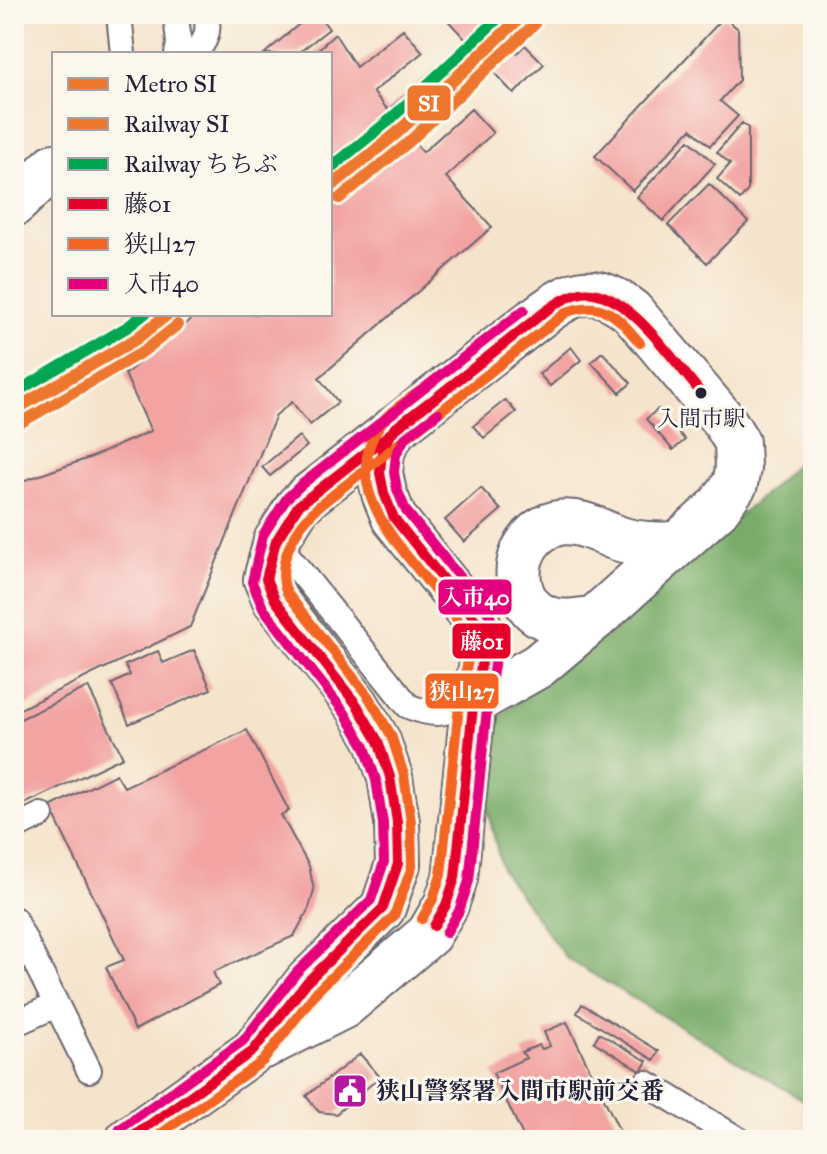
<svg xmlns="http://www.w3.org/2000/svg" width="827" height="1154" font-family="'IM FELL Great Primer','Noto Serif JP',serif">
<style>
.forest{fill:#78ac68;stroke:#4d6752;stroke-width:2}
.building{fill:#f2a3a2}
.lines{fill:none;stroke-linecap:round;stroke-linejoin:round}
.lane-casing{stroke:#6c666e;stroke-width:28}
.street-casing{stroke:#6c666e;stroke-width:48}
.secondary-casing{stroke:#6c666e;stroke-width:48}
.lane{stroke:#fff;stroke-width:24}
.street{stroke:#fff;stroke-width:44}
.secondary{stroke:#f6e9c3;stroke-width:44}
.bus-1-casing{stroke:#fbf7ec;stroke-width:16}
.bus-2-casing{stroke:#fbf7ec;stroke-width:16}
.bus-3-casing{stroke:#fbf7ec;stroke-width:16}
.bus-1{stroke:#e4002b;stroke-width:10}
.bus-2{stroke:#f26522;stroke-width:10}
.bus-3{stroke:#e5007d;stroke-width:10}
.rail-1-casing{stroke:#fbf7ec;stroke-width:18}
.rail-2-casing{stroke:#fbf7ec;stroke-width:18}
.rail-1{stroke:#ed772d;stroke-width:12}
.rail-2{stroke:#00a651;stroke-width:12}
.metro-1-casing{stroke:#fbf7ec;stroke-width:18}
.metro-1{stroke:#ed772d;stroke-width:12}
.bus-dot{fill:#22223b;stroke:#fbf7ec;stroke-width:3}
.labels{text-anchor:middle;stroke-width:6;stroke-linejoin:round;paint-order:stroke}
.bus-label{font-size:22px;fill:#22223b;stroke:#fbf7ec}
.poi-label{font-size:24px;font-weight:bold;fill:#22223b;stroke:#fbf7ec;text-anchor:start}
.line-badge{stroke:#fbf7ec;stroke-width:3}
.badge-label{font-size:22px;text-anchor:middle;font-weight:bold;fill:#fff}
</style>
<rect width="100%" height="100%" fill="#fbf7ec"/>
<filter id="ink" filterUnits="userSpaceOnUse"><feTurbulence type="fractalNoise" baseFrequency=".0125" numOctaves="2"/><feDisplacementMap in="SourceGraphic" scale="16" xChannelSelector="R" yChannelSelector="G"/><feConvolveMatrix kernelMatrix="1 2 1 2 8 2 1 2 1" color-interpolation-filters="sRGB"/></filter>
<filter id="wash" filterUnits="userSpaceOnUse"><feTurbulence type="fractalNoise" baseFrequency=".006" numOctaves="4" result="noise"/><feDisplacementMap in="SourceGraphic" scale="32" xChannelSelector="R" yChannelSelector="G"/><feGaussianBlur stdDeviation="1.8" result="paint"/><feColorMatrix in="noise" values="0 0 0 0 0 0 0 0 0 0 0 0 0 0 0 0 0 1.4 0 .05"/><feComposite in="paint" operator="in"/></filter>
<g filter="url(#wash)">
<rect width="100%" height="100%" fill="#f5e4cc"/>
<path class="forest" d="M813 447V1106L566 958 502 870 482 786 489 726 772 488Z"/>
<g id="blocks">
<path class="building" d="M311 14H318L329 29 297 54H264Z
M442 14H482L517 53 525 45 544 64 514 94 484 62 407 135 423 152 471 109 493 133 446 177 492 227 319 378 338 402 310 425 292 402 276 415 190 627 14 712V484L92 457 151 431 125 374 198 314H330V54H313L335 34 356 67 403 29 423 52 373 92 388 110 466 40Z
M724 17 738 29 739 80 720 101 738 116 710 146 691 129 633 191 595 156Z
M742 123 748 128V190L740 200 717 179 730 164 717 152Z
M689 140 715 164 663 221 637 197Z
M709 184 748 222 707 263 668 225Z
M571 347 581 360 550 386 539 374Z
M602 352 631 383 620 393 591 362Z
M505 400 516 412 484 438 473 426Z
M658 409 685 440 673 450 646 419Z
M299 436 307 446 270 476 262 467Z
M481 488 501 510 464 542 445 520Z
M194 650 211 689 129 724 112 684 130 675 125 665 158 651 163 663Z
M88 687 123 757 14 809V722Z
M247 730 289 811 281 815 309 866 314 890 309 908 294 936 213 972 219 985 135 1030 106 967 124 960 50 807 116 774 124 787Z
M582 1004 659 1051 654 1060 577 1013Z
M567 1022 624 1140H525L493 1073 526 1058 522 1052 539 1045 542 1049 550 1046 544 1032Z
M599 1033 647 1061 641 1071 594 1042Z
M360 1054 380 1077 336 1114 319 1112 306 1096Z"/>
</g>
</g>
<g filter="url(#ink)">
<use href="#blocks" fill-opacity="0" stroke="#6c666e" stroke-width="2"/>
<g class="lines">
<defs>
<path id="lane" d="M119 14 123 54
M176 14 179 44 177 54
M194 54C206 41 210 32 206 14
M276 541 408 706C436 718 447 713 474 702
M14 828 41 815
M14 919 89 1070
M14 1024 56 1005
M646 1083 739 1140"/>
<path id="street" d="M14 204 54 166
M594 619C582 620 569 623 557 621 505 613 506 535 558 523 579 519 598 531 617 538 637 545 657 545 678 544
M264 1046 344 1006 429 934 446 905 455 878C461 821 467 764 473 707 477 675 490 656 478 623L394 518 384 493 380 473 382 451 394 429
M253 1051 307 982 383 908 398 864 397 822 390 777 378 741 357 705 275 600 266 579 276 541 298 506 310 495 533 321C570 293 590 279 631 311L724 421 737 442 738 468 735 484 718 508 594 619 538 666 474 702"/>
<path id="secondary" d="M128 1140 253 1051"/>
</defs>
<use href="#lane" class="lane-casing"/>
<use href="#street" class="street-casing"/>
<use href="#secondary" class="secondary-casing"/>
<use href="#lane" class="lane"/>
<use href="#street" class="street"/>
<use href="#secondary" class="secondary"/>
<defs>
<path id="bus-1" d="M429 402 394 429 382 451 380 473 384 493 394 518 478 623 481 635 483 656 473 707 455 878 446 905 434 926
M128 1140 253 1051 307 982 383 908 398 864 397 822 390 777 378 741 357 705 275 600 266 579 276 541 298 506 533 321C547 310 563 297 581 293 625 286 675 363 701 393"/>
<path id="bus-2" d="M420 391C408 400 391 410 382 422 344 476 381 524 415 566 432 587 448 608 465 630L469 655 459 706 441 875 433 899 422 919
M152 1140 263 1061 317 991 394 916 412 867 411 822 404 775 391 735 368 696 287 593C274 563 296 527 319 506L567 312C604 299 618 317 640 343"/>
<path id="bus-3" d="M438 413 405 438 396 455 394 472 397 489 406 511 490 615 497 646 487 709 469 881 459 911 446 933
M120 1129 243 1041 297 972 371 900 384 862 383 823 376 780 365 747 345 713 263 608 252 582 263 535 287 498 301 485 524 310"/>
</defs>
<use href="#bus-1" class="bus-1-casing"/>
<use href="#bus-2" class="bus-2-casing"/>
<use href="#bus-3" class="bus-3-casing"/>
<use href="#bus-1" class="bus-1"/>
<use href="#bus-2" class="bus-2"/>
<use href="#bus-3" class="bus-3"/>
<defs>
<path id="rail-1" d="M339 198 407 143 534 24
M21 422 143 351 177 325"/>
<path id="rail-2" d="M330 169 388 122 504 14
M14 394 128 327 145 314"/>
</defs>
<use href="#rail-1" class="rail-1-casing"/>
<use href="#rail-2" class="rail-2-casing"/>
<use href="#rail-1" class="rail-1"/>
<use href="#rail-2" class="rail-2"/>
<defs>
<path id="metro-1" d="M330 187 397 133 524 14
M14 410 136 339 168 314"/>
</defs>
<use href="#metro-1" class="metro-1-casing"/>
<use href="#metro-1" class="metro-1"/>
</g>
</g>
<defs>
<symbol id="civic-square" viewBox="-11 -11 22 22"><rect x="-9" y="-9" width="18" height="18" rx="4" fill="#b5179e" stroke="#fbf7ec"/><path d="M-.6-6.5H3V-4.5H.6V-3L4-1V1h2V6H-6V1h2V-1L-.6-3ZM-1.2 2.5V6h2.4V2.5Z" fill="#fff"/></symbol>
</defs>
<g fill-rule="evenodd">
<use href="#civic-square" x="330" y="1071" width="40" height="40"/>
</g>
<circle class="bus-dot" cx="701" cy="393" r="7"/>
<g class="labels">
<g class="bus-label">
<text x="701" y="426">入間市駅</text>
</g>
<g class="poi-label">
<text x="376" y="1099">狭山警察署入間市駅前交番</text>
</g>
</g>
<g class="line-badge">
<rect x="406" y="84" width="46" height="38" rx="8" fill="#ed772d"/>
<rect x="437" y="578" width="76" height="38" rx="8" fill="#e5007d"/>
<rect x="451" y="622" width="61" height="38" rx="8" fill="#e4002b"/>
<rect x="424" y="672" width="76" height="38" rx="8" fill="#f26522"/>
</g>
<g class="badge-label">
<text x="429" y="111">SI</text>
<text x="475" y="605">入市40</text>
<text x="482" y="649">藤01</text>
<text x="462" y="699">狭山27</text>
</g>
<rect width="827" height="1154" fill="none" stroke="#fbf7ec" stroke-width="48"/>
<rect x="52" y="52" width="280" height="264" fill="#fbf7ec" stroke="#a4a2a5" stroke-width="2"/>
<rect x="68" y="78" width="40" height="12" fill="#ed772d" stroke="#a4a2a5" stroke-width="2"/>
<text x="124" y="92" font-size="24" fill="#22223b">Metro SI</text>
<rect x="68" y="118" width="40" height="12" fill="#ed772d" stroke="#a4a2a5" stroke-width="2"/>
<text x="124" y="132" font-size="24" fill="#22223b">Railway SI</text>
<rect x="68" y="158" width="40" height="12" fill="#00a651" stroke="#a4a2a5" stroke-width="2"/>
<text x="124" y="172" font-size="24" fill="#22223b">Railway ちちぶ</text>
<rect x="68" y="198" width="40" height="12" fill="#e4002b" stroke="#a4a2a5" stroke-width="2"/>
<text x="124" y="212" font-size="24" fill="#22223b">藤01</text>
<rect x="68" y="238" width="40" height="12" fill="#f26522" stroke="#a4a2a5" stroke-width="2"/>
<text x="124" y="252" font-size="24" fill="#22223b">狭山27</text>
<rect x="68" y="278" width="40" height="12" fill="#e5007d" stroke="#a4a2a5" stroke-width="2"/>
<text x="124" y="292" font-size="24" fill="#22223b">入市40</text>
</svg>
